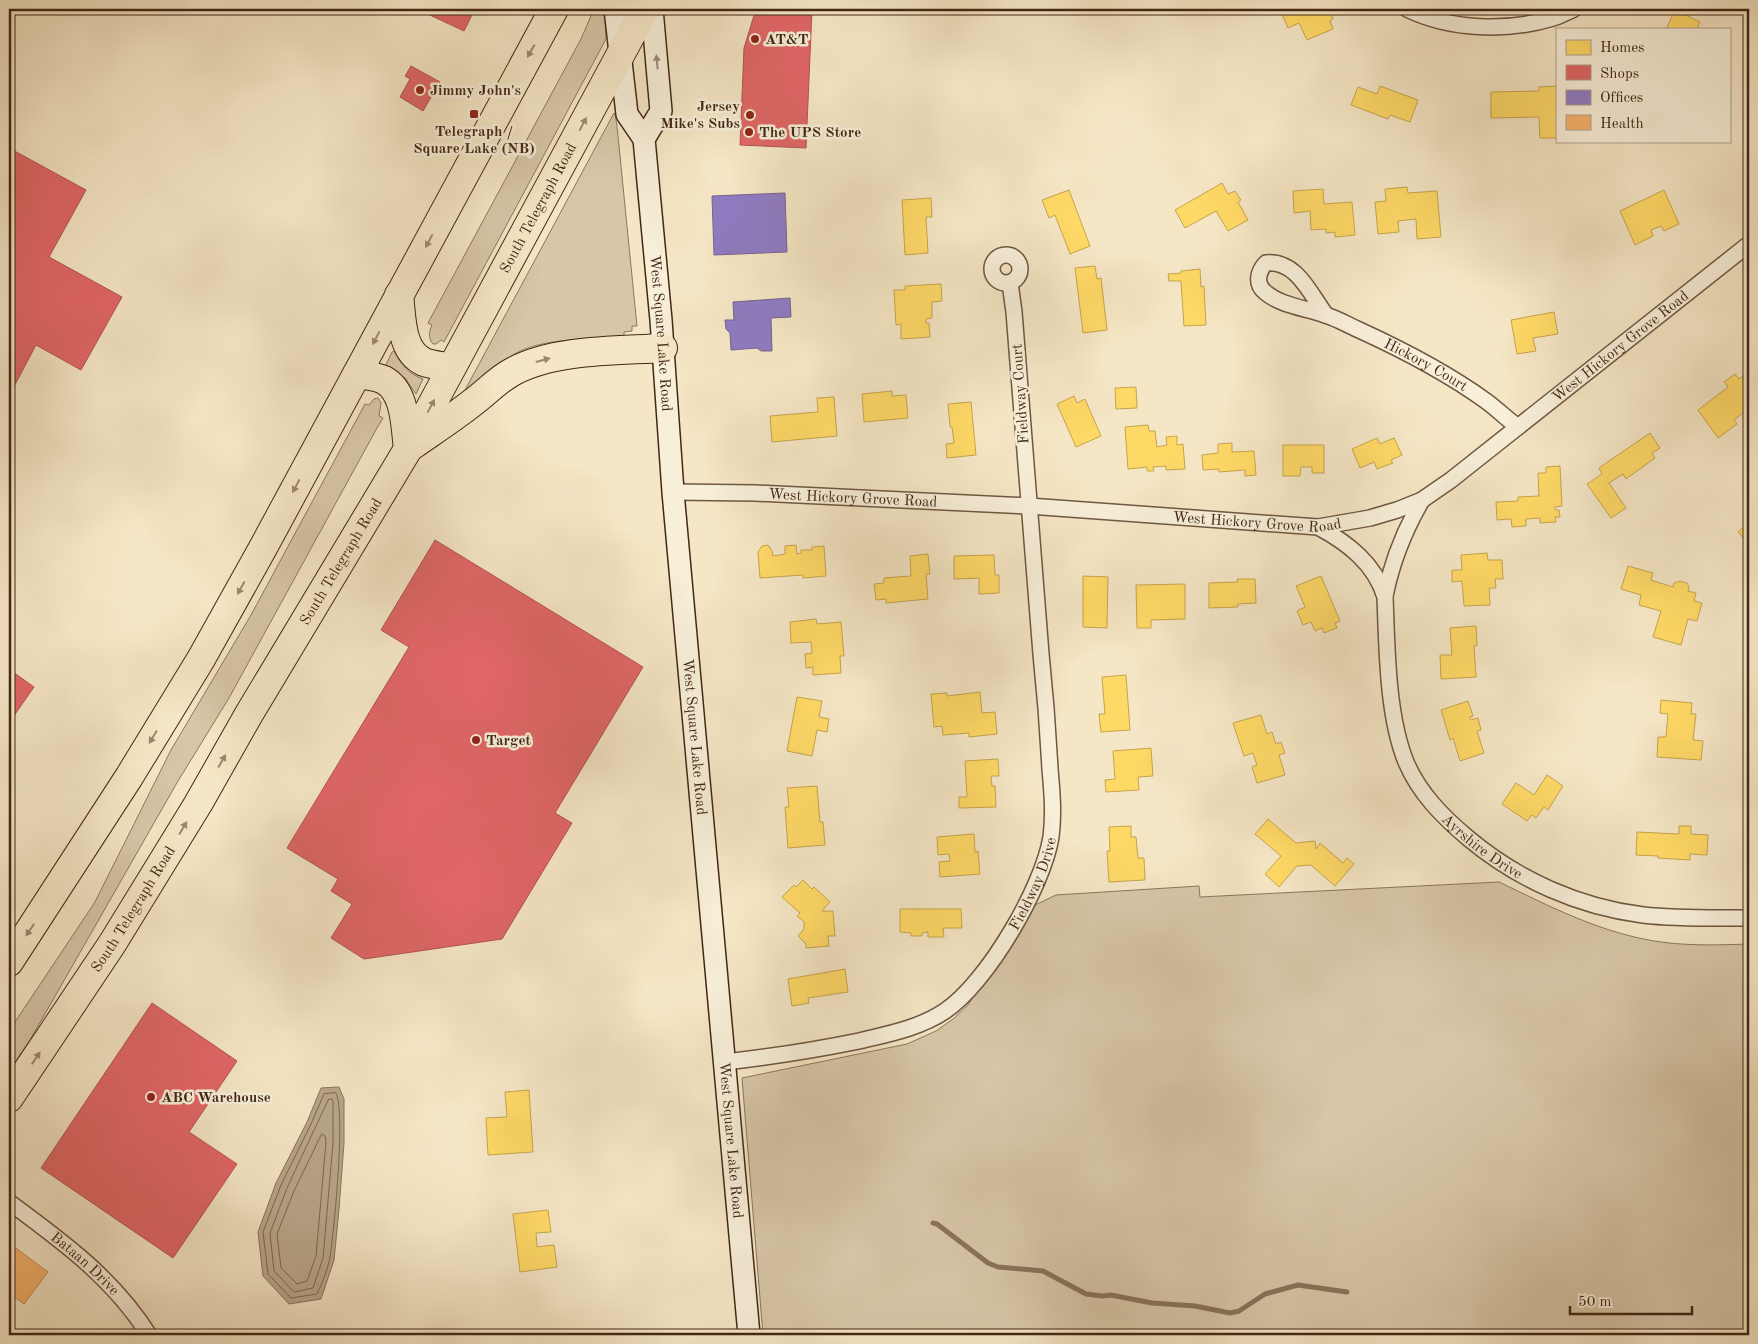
<svg xmlns="http://www.w3.org/2000/svg" width="1758" height="1344" font-family="'Old Standard TT',serif">
<style>
.green{fill:#d7c6a7;stroke:#8c765e}
.water{fill:#b8a589;stroke:#89735b}
.homes{fill:#ffd966;stroke:#c6a44e}
.shops{fill:#e06666;stroke:#b1534e}
.offices{fill:#8e7cc3;stroke:#77628f}
.health{fill:#f6b26b;stroke:#c08851}
.lines{fill:none;stroke-linecap:round;stroke-linejoin:round}
.shore{stroke:#7d664f;stroke-width:1}
.stream{stroke:#89735b;stroke-width:5}
.street-casing{stroke:#6f5741;stroke-width:18}
.secondary-casing{stroke:#422715;stroke-width:24}
.highway-casing{stroke:#422715;stroke-width:30}
.street{stroke:#f8efd9;stroke-width:15}
.secondary{stroke:#f8efd9;stroke-width:21}
.highway{stroke:#f5e6c5;stroke-width:28}
.oneway{fill:#9c866d}
.oneway2{fill:#9d8b77}
.poi-dot{fill:#8f2418;stroke:#f8efd9;stroke-width:2}
.labels{text-anchor:middle;stroke-width:5;stroke-linejoin:round;paint-order:stroke}
.poi-label{font-size:15px;font-weight:bold;fill:#422715;stroke:#f8efd9;text-anchor:start}
.street-label{font-size:15px;fill:#422715;stroke:#f8efd9}
</style>
<rect width="100%" height="100%" fill="#f5e6c5"/>
<filter id="stains"><feTurbulence type="fractalNoise" baseFrequency=".004" numOctaves="4"/><feColorMatrix values="0 0 0 0 .2 0 0 0 0 .09 0 0 0 0 .02 0 0 0 .5 -.17"/></filter>
<radialGradient id="worn" r=".72"><stop offset=".6" stop-color="#630" stop-opacity="0"/><stop offset="1" stop-color="#630" stop-opacity=".3"/></radialGradient>
<path class="green" d="M594 9H605L606 39 444 342 441 340 436 344H433C428 339 429 331 432 325L428 323 581 39Z
M614 113 615 114 617 126 637 326H632V331L624 332V336C595 339 553 338 525 349 499 359 478 386 457 405Z
M394 351C401 365 409 374 423 379L416 394 405 378 385 367 392 352Z
M378 398 381 403 379 416 383 418 377 428 229 698 178 781 30 1040 9 1071V1031L95 902 171 750 251 615 365 404 369 405 374 399Z
M1499 882C1551 907 1603 934 1661 942 1690 946 1720 945 1749 944V1335H763L742 1078 907 1044 936 1031 953 1019 968 1005 1035 905 1056 895 1199 886 1200 897Z"/>
<path class="water" d="M339 1087 344 1099V1143L339 1209 334 1260 321 1299 289 1304 263 1276 258 1232 276 1183 307 1122 321 1088Z"/>
<path class="homes" d="M1280 9H1329L1333 19 1330 21 1333 29 1307 40 1299 23 1288 28Z
M1675 10 1700 22 1697 29H1666Z
M1380 86 1418 100 1410 122 1390 115 1388 119 1351 105 1358 87 1377 94Z
M1557 86V138H1540L1539 117 1491 118V92L1539 91V87Z
M1222 183 1228 194 1235 191 1241 200 1238 202 1248 220 1228 231 1216 211 1185 228 1175 210Z
M1407 187 1408 193 1437 191 1441 237 1417 239 1416 219 1398 221 1399 232 1378 234 1375 202 1386 201 1385 189Z
M1323 189 1324 204 1352 202 1355 235 1335 237V232L1326 233V229L1311 230 1310 211 1294 213 1293 191Z
M1069 190 1090 246 1070 254 1055 215 1049 218 1042 200Z
M1664 190 1679 224 1664 231 1661 226 1651 230 1653 236 1635 245 1620 211Z
M931 198 932 217H926L928 253 905 255 902 200Z
M1095 266 1097 279 1101 278 1107 330 1083 333 1075 268Z
M1200 269 1201 287 1204 286 1206 325 1184 326 1181 281H1169L1168 274 1181 273V271Z
M941 284 942 301 932 302V318L926 319V323H929L930 337 901 339V324L896 325 894 290H905V286Z
M1554 312 1558 334 1533 338 1536 351 1517 354 1511 320Z
M1749 371V404L1747 406 1748 409 1734 420 1737 424 1718 438 1698 410 1728 387 1724 382 1735 374 1739 379Z
M1136 387 1137 408 1116 409 1115 388Z
M892 391V396L906 395 908 418 864 422 862 394Z
M1074 396 1077 403 1085 399 1101 436 1076 447 1057 404Z
M834 397 837 436 772 442 770 416 818 412 817 398Z
M971 402 976 455 947 458 946 444 954 443 952 427H950L948 404Z
M1148 425 1149 431H1155L1157 447 1167 445 1166 437 1177 436V445L1183 444 1185 469 1166 470V466L1153 467 1154 471H1147V467L1128 469 1125 427Z
M1650 433 1660 448 1652 453 1655 458 1626 479 1623 474 1609 483 1626 508 1611 518 1587 484 1602 474 1599 468Z
M1377 438 1380 444 1394 438 1402 455 1391 460 1393 463 1377 469 1374 462 1360 468 1352 449Z
M1232 443V452L1254 451 1256 475 1245 476V470L1219 472V469L1203 470 1202 455 1218 453V444Z
M1283 445H1324V473H1312V467H1301L1300 476H1283Z
M1560 466 1562 506 1555 507V510H1559L1560 517H1555L1556 522 1540 523V518L1526 519V526L1512 527 1511 519 1497 520 1496 502 1518 501V497L1539 496 1538 473H1546V467Z
M1749 522V545L1738 532Z
M768 545 772 551 773 556 785 554V546L796 545 797 554 801 553V550H812V547L824 546 826 576 803 578V575L760 578 758 552 762 546Z
M1487 553 1488 560H1502L1503 579H1495L1496 588H1489L1490 605 1464 606 1462 581 1452 582V570H1462L1461 555Z
M928 554 930 574H926L928 599 886 603V599L876 600 874 584 884 583V578L911 576 910 556Z
M994 555 995 575H999V593L979 594V578L954 579V556Z
M1628 566 1653 573 1651 580 1673 587 1674 583 1680 581 1687 583 1689 587 1688 591 1696 593 1694 601 1702 603 1697 621 1688 619 1681 645 1653 637 1661 611 1639 605 1641 595 1621 589Z
M1083 576 1108 577 1107 628 1083 627Z
M1321 576 1340 621 1335 623 1337 628 1324 633 1322 628 1315 631 1311 622 1303 625 1297 611 1305 607 1296 586Z
M1237 579H1255L1256 603 1238 604V607L1209 608V583L1238 582Z
M1185 584V619L1151 620V628H1137L1136 585Z
M816 619 817 624 841 622 844 656H840L841 673 813 675V667L806 668 805 654 812 653 811 642 791 643 790 622Z
M1476 626 1477 646H1474L1476 677 1441 679 1440 655H1452L1450 628Z
M1126 675 1130 730 1101 732 1099 714H1105L1102 677Z
M980 692 982 713 995 712 997 734 969 737V733L943 735 942 726 934 727 931 694 947 693V696Z
M797 697 822 701 819 717 829 719 827 732 817 730 812 756 787 751Z
M1661 700 1692 703 1691 714H1696L1693 740 1703 741 1701 760 1657 757 1658 737H1666L1668 714 1660 713Z
M1468 701 1473 716 1470 717 1471 720 1478 718 1481 730 1477 731 1484 753 1460 761 1453 738 1450 740 1441 710Z
M1261 715 1267 734 1272 732 1276 744 1281 742 1285 753 1279 755 1285 775 1257 783 1252 767 1257 765 1253 753 1244 756 1233 723Z
M1151 748 1153 776 1138 777 1139 790 1106 792 1105 780 1115 779 1113 751Z
M998 759 999 776H991L992 786H995L996 807 959 808V797H967L965 761Z
M1547 775 1563 786 1548 810 1544 807 1536 818 1532 815 1527 821 1502 804 1516 783 1534 795Z
M817 786 820 822H823L825 845 788 848 785 807H789L787 788Z
M1268 819 1296 843 1315 841 1316 849 1320 843 1343 863 1347 858 1354 864 1335 886 1311 865 1297 866 1279 887 1265 874 1281 856 1255 834Z
M1131 826V837H1136L1138 858H1144L1145 880 1109 882 1107 851H1110L1109 827Z
M1679 826H1691V834L1708 835 1707 855 1690 854V860L1658 858V856L1636 855 1637 832 1679 834Z
M974 834 975 852 978 851 980 874 940 877 939 862 950 861 949 854 938 855 937 837Z
M803 880 812 889 814 887 830 902 822 911H833L835 936H828L829 946 806 948V944L798 936 804 929V922L797 916 800 913 782 897 794 885 796 887Z
M900 909H961L962 928H943L944 937H928V932L922 933V936H911V933L900 932Z
M845 969 848 992 808 998 809 1003 792 1006 788 979Z
M529 1090 533 1152 488 1155 486 1118 507 1117 505 1092Z
M548 1210 551 1232 536 1233 537 1247 554 1245 557 1267 520 1272 513 1214Z"/>
<path class="shops" d="M417 9H475L464 31Z
M756 9H812L806 148 740 145 744 48Z
M411 66 440 82 423 111 400 97 410 79 405 76Z
M9 148 86 190 49 257 122 297 81 370 36 345 9 396Z
M435 540 643 667 555 813 572 823 502 939 364 959 331 938 352 904 331 891 338 879 287 848 409 647 381 630Z
M13 672 34 687 9 723V678Z
M152 1003 237 1061 189 1132 237 1164 173 1258 41 1168Z"/>
<path class="offices" d="M785 193 787 252 714 255 712 196Z
M790 298 791 317 771 318 772 351H761L757 348 731 350 730 333 726 329 725 320H734L733 302Z"/>
<path class="health" d="M9 1243 48 1272 24 1304 9 1293Z"/>
<g class="lines">
<path class="shore" d="M336 1093C346 1112 334 1230 330 1257 328 1269 322 1283 317 1294L291 1298 268 1274 263 1232 281 1185 311 1124 324 1094Z
M329 1099H332L333 1102V1143L323 1258 313 1288 294 1292 274 1271 270 1233 287 1188Z
M322 1134 325 1136 326 1142 316 1256 307 1281 297 1284 281 1268 277 1234 294 1191Z"/>
<path class="stream" d="M933 1223 937 1224 988 1263 998 1267 1043 1271 1086 1294 1102 1296 1111 1295 1152 1303 1195 1306 1230 1313 1239 1311 1265 1294 1298 1285 1347 1292"/>
<defs>
<g id="street">
<path d="M1407 9C1450 30 1507 32 1553 18 1560 16 1567 12 1574 9"/>
<circle cx="1006" cy="269" r="14"/>
<path id="s1" d="M1326 315C1310 294 1297 260 1266 263 1258 271 1255 284 1265 292 1281 306 1306 308 1325 315 1336 318 1346 324 1357 329 1401 349 1446 372 1486 401 1497 409 1507 419 1518 427"/>
<path id="s2" d="M673 492 755 493 1029 506 1318 527 1370 518 1397 510 1422 500 1451 480 1749 244"/>
<path id="s3" d="M1318 527C1348 543 1375 564 1385 597 1387 648 1387 715 1406 762 1419 793 1443 817 1468 838 1518 880 1579 907 1643 915 1678 919 1714 918 1749 918"/>
<path d="M1385 596C1392 561 1404 531 1422 500"/>
<path id="s4" d="M725 1062C770 1057 815 1050 859 1041 888 1034 920 1028 945 1011 987 983 1043 887 1051 837 1054 814 1052 791 1050 769 1048 730 1045 692 1041 654 1032 540 1023 426 1014 312L1010 283"/>
<path id="s5" d="M9 1202C62 1241 113 1278 149 1335"/>
</g>
<g id="secondary">
<path id="s6" d="M615 9 627 114 644 139 661 320 673 492 749 1335"/>
<path d="M644 139 661 111 652 9"/>
</g>
<g id="highway">
<path d="M399 295C402 317 400 351 424 362 432 365 443 366 451 368"/>
<path d="M357 374C365 375 376 376 384 380 406 392 405 427 408 449"/>
<path d="M413 445C433 431 453 418 472 403 486 393 498 379 514 371 555 349 618 351 663 348"/>
<path d="M9 962 129 777 201 659 264 546 554 9"/>
<path id="s7" d="M9 1098 112 944 198 804 249 714 408 449 645 9"/>
</g>
</defs>
<use href="#street" class="street-casing"/>
<use href="#secondary" class="secondary-casing"/>
<use href="#highway" class="highway-casing"/>
<use href="#street" class="street"/>
<use href="#secondary" class="secondary"/>
<use href="#highway" class="highway"/>
</g>
<defs><path id="oneway-solid" d="M-6-.8H1V-3.2L6.5 0L1 3.2V.8H-6Z" transform="scale(1.25)"/></defs>
<g class="oneway">
<use href="#oneway-solid" transform="translate(531 51) rotate(119)"/>
<use href="#oneway-solid" transform="translate(583 124) rotate(-62)"/>
<use href="#oneway-solid" transform="translate(429 241) rotate(118)"/>
<use href="#oneway-solid" transform="translate(376 338) rotate(118)"/>
<use href="#oneway-solid" transform="translate(543 360) rotate(-15)"/>
<use href="#oneway-solid" transform="translate(431 406) rotate(-62)"/>
<use href="#oneway-solid" transform="translate(296 486) rotate(118)"/>
<use href="#oneway-solid" transform="translate(241 588) rotate(119)"/>
<use href="#oneway-solid" transform="translate(153 737) rotate(121)"/>
<use href="#oneway-solid" transform="translate(222 761) rotate(-60)"/>
<use href="#oneway-solid" transform="translate(183 828) rotate(-59)"/>
<use href="#oneway-solid" transform="translate(30 930) rotate(124)"/>
<use href="#oneway-solid" transform="translate(36 1058) rotate(-56)"/>
</g>
<use class="oneway2" href="#oneway-solid" transform="translate(657 62) rotate(-95)"/>
<g class="poi-dot">
<circle cx="755" cy="39" r="5"/>
<circle cx="420" cy="90" r="5"/>
<rect x="469" y="109" width="10" height="10" rx="2.5"/>
<circle cx="750" cy="115" r="5"/>
<circle cx="749" cy="132" r="5"/>
<circle cx="476" cy="740" r="5"/>
<circle cx="151" cy="1097" r="5"/>
</g>
<g class="labels">
<g class="poi-label">
<text x="765" y="44">AT&amp;T</text>
<text x="430" y="95">Jimmy John's</text>
<text x="740" y="111" text-anchor="end">Jersey<tspan x="740" dy="17">Mike's Subs</tspan></text>
<text x="474" y="136" text-anchor="middle">Telegraph /<tspan x="474" dy="17">Square Lake (NB)</tspan></text>
<text x="759" y="137">The UPS Store</text>
<text x="486" y="745">Target</text>
<text x="161" y="1102">ABC Warehouse</text>
</g>
<g class="street-label">
<text dy="5" stroke="none"><textPath href="#s7" startOffset="1036">South Telegraph Road</textPath></text>
<text dy="5" stroke="none"><textPath href="#s6" startOffset="331">West Square Lake Road</textPath></text>
<text dy="5" stroke="none"><textPath href="#s2" startOffset="1005">West Hickory Grove Road</textPath></text>
<text dy="5" stroke="none"><textPath href="#s1" startOffset="294">Hickory Court</textPath></text>
<text transform="translate(1020 394) rotate(-94)" y="5">Fieldway Court</text>
<text dy="5" stroke="none"><textPath href="#s2" startOffset="180">West Hickory Grove Road</textPath></text>
<text dy="5" stroke="none"><textPath href="#s2" startOffset="585">West Hickory Grove Road</textPath></text>
<text dy="5" stroke="none"><textPath href="#s7" startOffset="631">South Telegraph Road</textPath></text>
<text dy="5" stroke="none"><textPath href="#s6" startOffset="736">West Square Lake Road</textPath></text>
<text dy="5" stroke="none"><textPath href="#s3" startOffset="382">Ayrshire Drive</textPath></text>
<text dy="5" stroke="none"><textPath href="#s4" startOffset="384">Fieldway Drive</textPath></text>
<text dy="5" stroke="none"><textPath href="#s7" startOffset="226">South Telegraph Road</textPath></text>
<text dy="5" stroke="none"><textPath href="#s6" startOffset="1141">West Square Lake Road</textPath></text>
<text dy="5" stroke="none"><textPath href="#s5" startOffset="98">Bataan Drive</textPath></text>
</g>
</g>
<rect width="1758" height="1344" fill="none" stroke="#f5e6c5" stroke-width="30"/>
<rect x="10" y="10" width="1738" height="1324" fill="none" stroke="#422715" stroke-width="2.5"/>
<rect x="15" y="15" width="1728" height="1314" fill="none" stroke="#422715"/>
<rect x="1556" y="28" width="175" height="115" fill="#f8efd9" stroke="#af9f8b"/>
<rect x="1566" y="40" width="25" height="15" fill="#ffd966" stroke="#af9f8b"/>
<text x="1600" y="52" font-size="15" fill="#422715">Homes</text>
<rect x="1566" y="65" width="25" height="15" fill="#e06666" stroke="#af9f8b"/>
<text x="1600" y="78" font-size="15" fill="#422715">Shops</text>
<rect x="1566" y="90" width="25" height="15" fill="#8e7cc3" stroke="#af9f8b"/>
<text x="1600" y="102" font-size="15" fill="#422715">Offices</text>
<rect x="1566" y="115" width="25" height="15" fill="#f6b26b" stroke="#af9f8b"/>
<text x="1600" y="128" font-size="15" fill="#422715">Health</text>
<path d="M1570 1306v8h122v-8" fill="none" stroke="#422715" stroke-width="2.5"/>
<text x="1578" y="1306" font-size="15" fill="#422715" stroke="#f8efd9" stroke-width="4" paint-order="stroke">50 m</text>
<rect width="100%" height="100%" filter="url(#stains)"/>
<rect width="100%" height="100%" fill="url(#worn)"/>
</svg>
